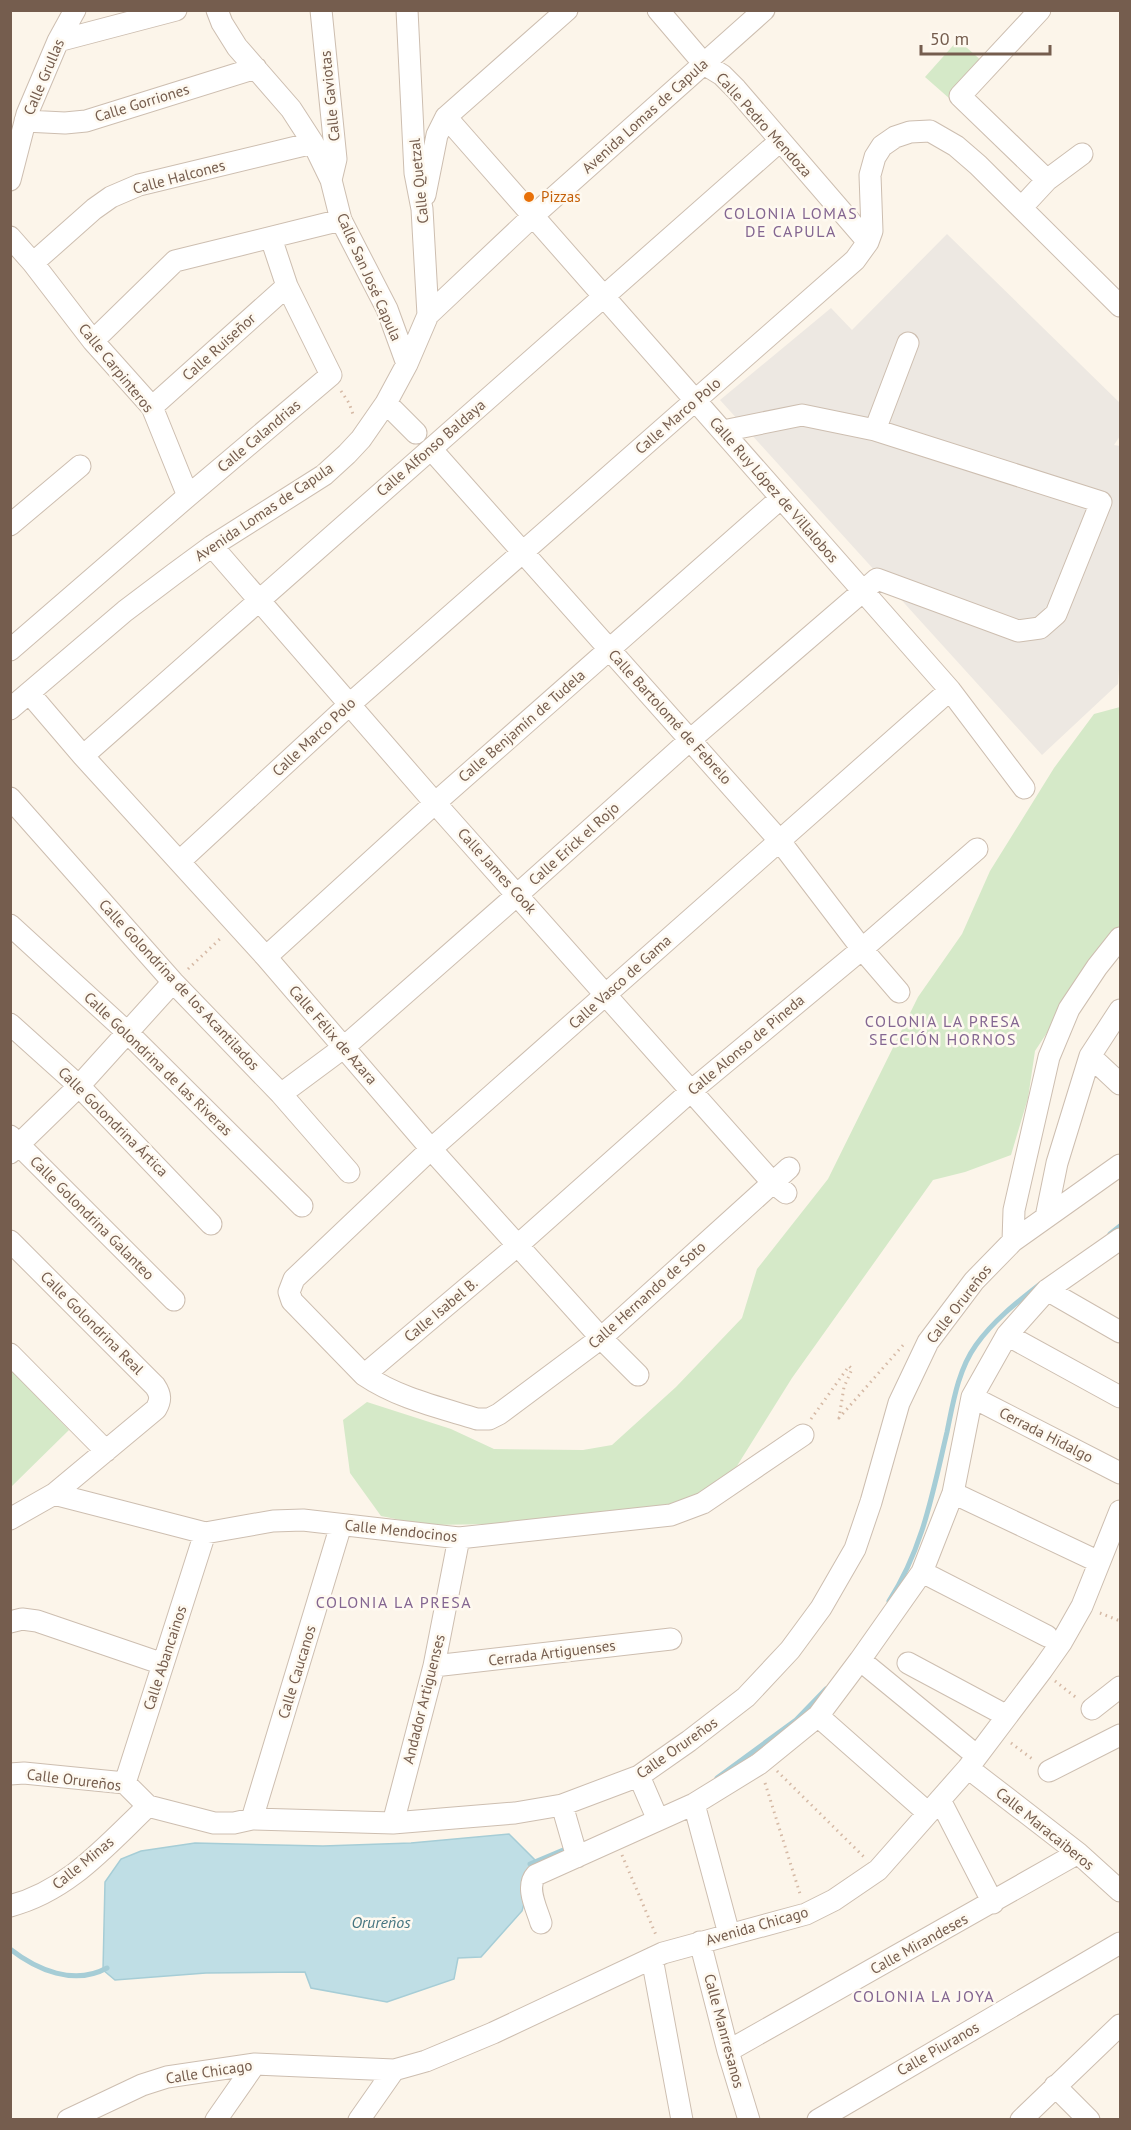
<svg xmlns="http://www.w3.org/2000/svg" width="1131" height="2130" font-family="'PT Sans',sans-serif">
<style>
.industrial{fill:#ede8e2}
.green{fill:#d5e9c8}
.water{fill:#bfdee5;stroke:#a6cdd6;stroke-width:1.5}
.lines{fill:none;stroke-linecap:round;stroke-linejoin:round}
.stream{stroke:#a6cdd6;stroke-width:5}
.minor-casing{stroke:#cdbeb0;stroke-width:23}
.path{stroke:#d5b9a5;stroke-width:3;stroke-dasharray:1.5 4.5;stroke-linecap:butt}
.minor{stroke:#fff;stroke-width:21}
.food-dot{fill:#e8710a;stroke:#fef9f0;stroke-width:2}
.labels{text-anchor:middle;stroke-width:5;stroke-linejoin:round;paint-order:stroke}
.street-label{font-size:15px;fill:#755d4e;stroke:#fef9f0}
.food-label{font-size:15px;fill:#c56008;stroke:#fef9f0;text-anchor:start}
.neighbourhood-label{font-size:16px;letter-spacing:1.5px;fill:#846691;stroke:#fef9f0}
.water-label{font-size:16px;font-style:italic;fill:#457580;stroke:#fef9f0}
</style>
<rect width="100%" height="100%" fill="#fcf5ea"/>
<path class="industrial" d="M947 234 1120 403V436L1114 445 1120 446V654L1118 684 1042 755 720 400 831 308 852 330Z"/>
<path class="green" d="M958 40 983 62 950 99 925 77Z
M1120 707V927L1079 984 1035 1051 1028 1098 1011 1155 965 1172 933 1180 792 1378 737 1466 692 1502 501 1524 425 1525 381 1516 350 1473 343 1420 367 1402 451 1429 494 1449 583 1450 612 1445 676 1387 742 1318 757 1269 828 1179 918 997 962 934 990 871 1054 768 1094 714Z
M11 1370 69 1430 11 1487Z"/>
<path class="water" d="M509 1834 536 1861 522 1911 481 1957 458 1958 454 1979 387 2002 311 1988 305 1972 206 1973 115 1980 103 1970 105 1882 121 1859 141 1851 195 1843 323 1846 411 1843Z"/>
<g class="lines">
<path class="stream" d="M1110 1234 1120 1226
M889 1601C923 1549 933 1491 947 1432 953 1403 958 1370 976 1345 993 1321 1016 1303 1039 1285
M717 1778 796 1720 826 1689
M530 1864 568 1848
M10 1949C37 1970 74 1986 107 1968"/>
<defs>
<path id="minor" d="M217 10 222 23 237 47 291 109 313 143 331 180 341 220 387 309 407 364
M321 10 336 159 331 180
M407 10 415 173 422 209 428 315
M658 10 704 64 722 75 736 89 868 242
M1040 10 960 96 1047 180
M58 41 176 10
M446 117 950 690 1024 788
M25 121 65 123 86 121 256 68
M10 180 27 114 58 41 75 10
M425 195 437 135 446 117 567 10
M1022 207 1047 180 1082 154
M10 237 33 263 93 341 152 407 188 496
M33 263 94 209 111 197 139 185 313 143
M93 341 175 261 341 220
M386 403 416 433
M152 407 287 286
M875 430 908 343
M431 449 779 840 862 949 899 992
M10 525 80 466
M212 546 435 803 772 1182 786 1193
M10 650 188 496 331 375 287 286 271 238
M30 694 83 756 266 957 431 1149 601 1338 638 1375
M10 709 125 611 174 574 212 546 324 475 347 454 361 439 386 403 407 364 428 315 534 215 764 10
M83 756 780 141
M10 798 173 982 281 1094 349 1172
M180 861 350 704 855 260 868 242 872 231 870 175 875 157 882 146 895 137 910 132 930 131 956 146 978 165 1120 306
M10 925 128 1033 302 1206
M266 957 435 803 781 498
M10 1024 79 1086 211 1224
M1090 1056 1120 1084
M281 1094 343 1048 517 895 690 740 877 579 1018 631 1040 628 1056 614 1101 502 875 430 802 415 723 431
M10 1136 174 1300
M10 1153 79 1086 173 982
M789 1168 601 1338 499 1414 489 1419H477C438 1407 398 1398 364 1375L292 1301 289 1292 294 1279 431 1149 950 690
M1046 1217 1057 1163 1090 1056 1120 1010
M10 1241 155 1386C161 1395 161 1400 156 1409L54 1494 10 1519
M1013 1241 1014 1210 1049 1057 1069 1009 1097 967 1120 938
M1047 1290 1120 1332
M1007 1335 1120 1397
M10 1354 106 1451
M364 1375 518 1245 691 1091 862 949 977 849
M972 1397 1120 1473
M953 1493 1099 1562
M54 1494 205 1533 273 1521 303 1520 459 1538 671 1515 703 1503 803 1435
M922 1572 1047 1636
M10 1622 22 1619 37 1621 163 1664
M860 1660 977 1756
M908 1663 1007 1716
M434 1666 671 1639
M1092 1709 1120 1687
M818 1716 928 1813
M968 1768 1078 1853 1120 1891
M1049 1771 1120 1735
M10 1774 24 1773 125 1783 148 1806 214 1823H234L252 1819 393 1823 515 1813 562 1805 639 1776 689 1741 746 1697 790 1650 821 1608 855 1549 871 1502 899 1403 928 1342 974 1281 1013 1241 1120 1165
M639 1776 658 1820
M125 1783 205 1533
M940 1800 993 1903
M694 1804 729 1934
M562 1805 577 1857
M252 1819 341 1525
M393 1823 434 1666 459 1538
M10 1906C68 1891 106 1846 148 1806
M541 1923C537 1909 525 1887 536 1875L694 1804 759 1764 818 1716 860 1660 922 1572 953 1493 972 1397 1007 1335 1047 1290 1120 1239
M700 1942 728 2051 749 2120
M652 1958 682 2120
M728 2051 1078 1853
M1055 2086 1089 2120
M68 2120 142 2085 167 2077 255 2064 394 2070 426 2061 493 2033 663 1953 806 1914 834 1900 878 1870 968 1768 1042 1670 1061 1643 1082 1606 1120 1511
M216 2120 255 2064
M359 2120 394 2070
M818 2120 1120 1943
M1021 2120 1120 2025"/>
</defs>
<use href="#minor" class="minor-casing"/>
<path class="path" d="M341 391 349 403 354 417
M188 969 222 937
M811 1419 849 1366 852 1369 844 1387 839 1418 905 1343
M1100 1613 1120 1621
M1055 1681 1078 1699
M1011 1743 1035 1761
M777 1771 864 1857
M765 1783 801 1897
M622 1855 656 1935"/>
<use href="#minor" class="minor"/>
</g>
<circle class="food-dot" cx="529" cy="197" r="6"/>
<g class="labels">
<g class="street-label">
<text transform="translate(44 77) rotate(-67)" y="5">Calle Grullas</text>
<text transform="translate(330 96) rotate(-96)" y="5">Calle Gaviotas</text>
<text transform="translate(142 103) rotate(-17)" y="5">Calle Gorriones</text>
<text transform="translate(645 116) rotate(-42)" y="5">Avenida Lomas de Capula</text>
<text transform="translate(764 125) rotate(48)" y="5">Calle Pedro Mendoza</text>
<text transform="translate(179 177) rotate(-15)" y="5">Calle Halcones</text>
<text transform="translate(419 181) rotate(-96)" y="5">Calle Quetzal</text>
<text transform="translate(369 277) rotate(66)" y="5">Calle San José Capula</text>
<text transform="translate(219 347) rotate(-42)" y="5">Calle Ruiseñor</text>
<text transform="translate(116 368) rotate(51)" y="5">Calle Carpinteros</text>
<text transform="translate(678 416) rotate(-41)" y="5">Calle Marco Polo</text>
<text transform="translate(259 436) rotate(-40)" y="5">Calle Calandrias</text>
<text transform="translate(431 448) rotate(-41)" y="5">Calle Alfonso Baldaya</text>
<text transform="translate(774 490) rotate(49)" y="5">Calle Ruy López de Villalobos</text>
<text transform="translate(264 512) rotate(-34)" y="5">Avenida Lomas de Capula</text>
<text transform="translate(670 717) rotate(48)" y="5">Calle Bartolomé de Febrelo</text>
<text transform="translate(522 726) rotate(-41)" y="5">Calle Benjamín de Tudela</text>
<text transform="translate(314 737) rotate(-43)" y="5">Calle Marco Polo</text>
<text transform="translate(574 844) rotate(-42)" y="5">Calle Erick el Rojo</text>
<text transform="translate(497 871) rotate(48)" y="5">Calle James Cook</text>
<text transform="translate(620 982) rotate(-42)" y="5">Calle Vasco de Gama</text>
<text transform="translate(179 985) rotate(47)" y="5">Calle Golondrina de los Acantilados</text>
<text transform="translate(333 1035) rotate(49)" y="5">Calle Félix de Azara</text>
<text transform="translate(746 1045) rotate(-40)" y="5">Calle Alonso de Pineda</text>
<text transform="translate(158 1064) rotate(44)" y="5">Calle Golondrina de las Riveras</text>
<text transform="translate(113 1122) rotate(45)" y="5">Calle Golondrina Ártica</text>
<text transform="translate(92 1218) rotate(45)" y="5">Calle Golondrina Galanteo</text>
<text transform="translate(647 1295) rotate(-42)" y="5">Calle Hernando de Soto</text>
<text transform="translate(959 1304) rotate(-52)" y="5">Calle Orureños</text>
<text transform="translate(441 1310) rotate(-40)" y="5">Calle Isabel B.</text>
<text transform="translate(92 1323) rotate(45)" y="5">Calle Golondrina Real</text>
<text transform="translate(1046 1435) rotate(27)" y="5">Cerrada Hidalgo</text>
<text transform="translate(401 1531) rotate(6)" y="5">Calle Mendocinos</text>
<text transform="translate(552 1653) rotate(-7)" y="5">Cerrada Artiguenses</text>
<text transform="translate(165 1658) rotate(-72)" y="5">Calle Abancainos</text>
<text transform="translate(297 1672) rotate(-73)" y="5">Calle Caucanos</text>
<text transform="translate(424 1699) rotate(-76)" y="5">Andador Artiguenses</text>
<text transform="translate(677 1748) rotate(-35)" y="5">Calle Orureños</text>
<text transform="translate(74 1780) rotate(7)" y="5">Calle Orureños</text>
<text transform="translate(1045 1829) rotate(39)" y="5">Calle Maracaiberos</text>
<text transform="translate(83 1863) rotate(-39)" y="5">Calle Minas</text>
<text transform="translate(757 1926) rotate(-16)" y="5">Avenida Chicago</text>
<text transform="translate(919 1944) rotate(-29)" y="5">Calle Mirandeses</text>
<text transform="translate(724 2031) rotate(75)" y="5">Calle Manrresanos</text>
<text transform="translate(938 2049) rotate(-30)" y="5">Calle Piuranos</text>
<text transform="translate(209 2072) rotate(-9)" y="5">Calle Chicago</text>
</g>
<g class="food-label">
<text x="541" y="202">Pizzas</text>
</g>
<g class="neighbourhood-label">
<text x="791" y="219">COLONIA LOMAS<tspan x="791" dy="18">DE CAPULA</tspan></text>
<text x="943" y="1027">COLONIA LA PRESA<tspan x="943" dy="18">SECCIÓN HORNOS</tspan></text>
<text x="394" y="1608">COLONIA LA PRESA</text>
<text x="924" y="2002">COLONIA LA JOYA</text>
</g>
<g class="water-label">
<text x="381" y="1928">Orureños</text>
</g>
</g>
<rect width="1131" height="2130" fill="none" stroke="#755d4e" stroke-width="24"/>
<path d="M921 45v9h129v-9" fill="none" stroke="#755d4e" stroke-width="3"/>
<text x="930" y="45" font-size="18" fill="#755d4e" stroke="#fef9f0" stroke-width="4.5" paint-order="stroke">50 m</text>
</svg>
